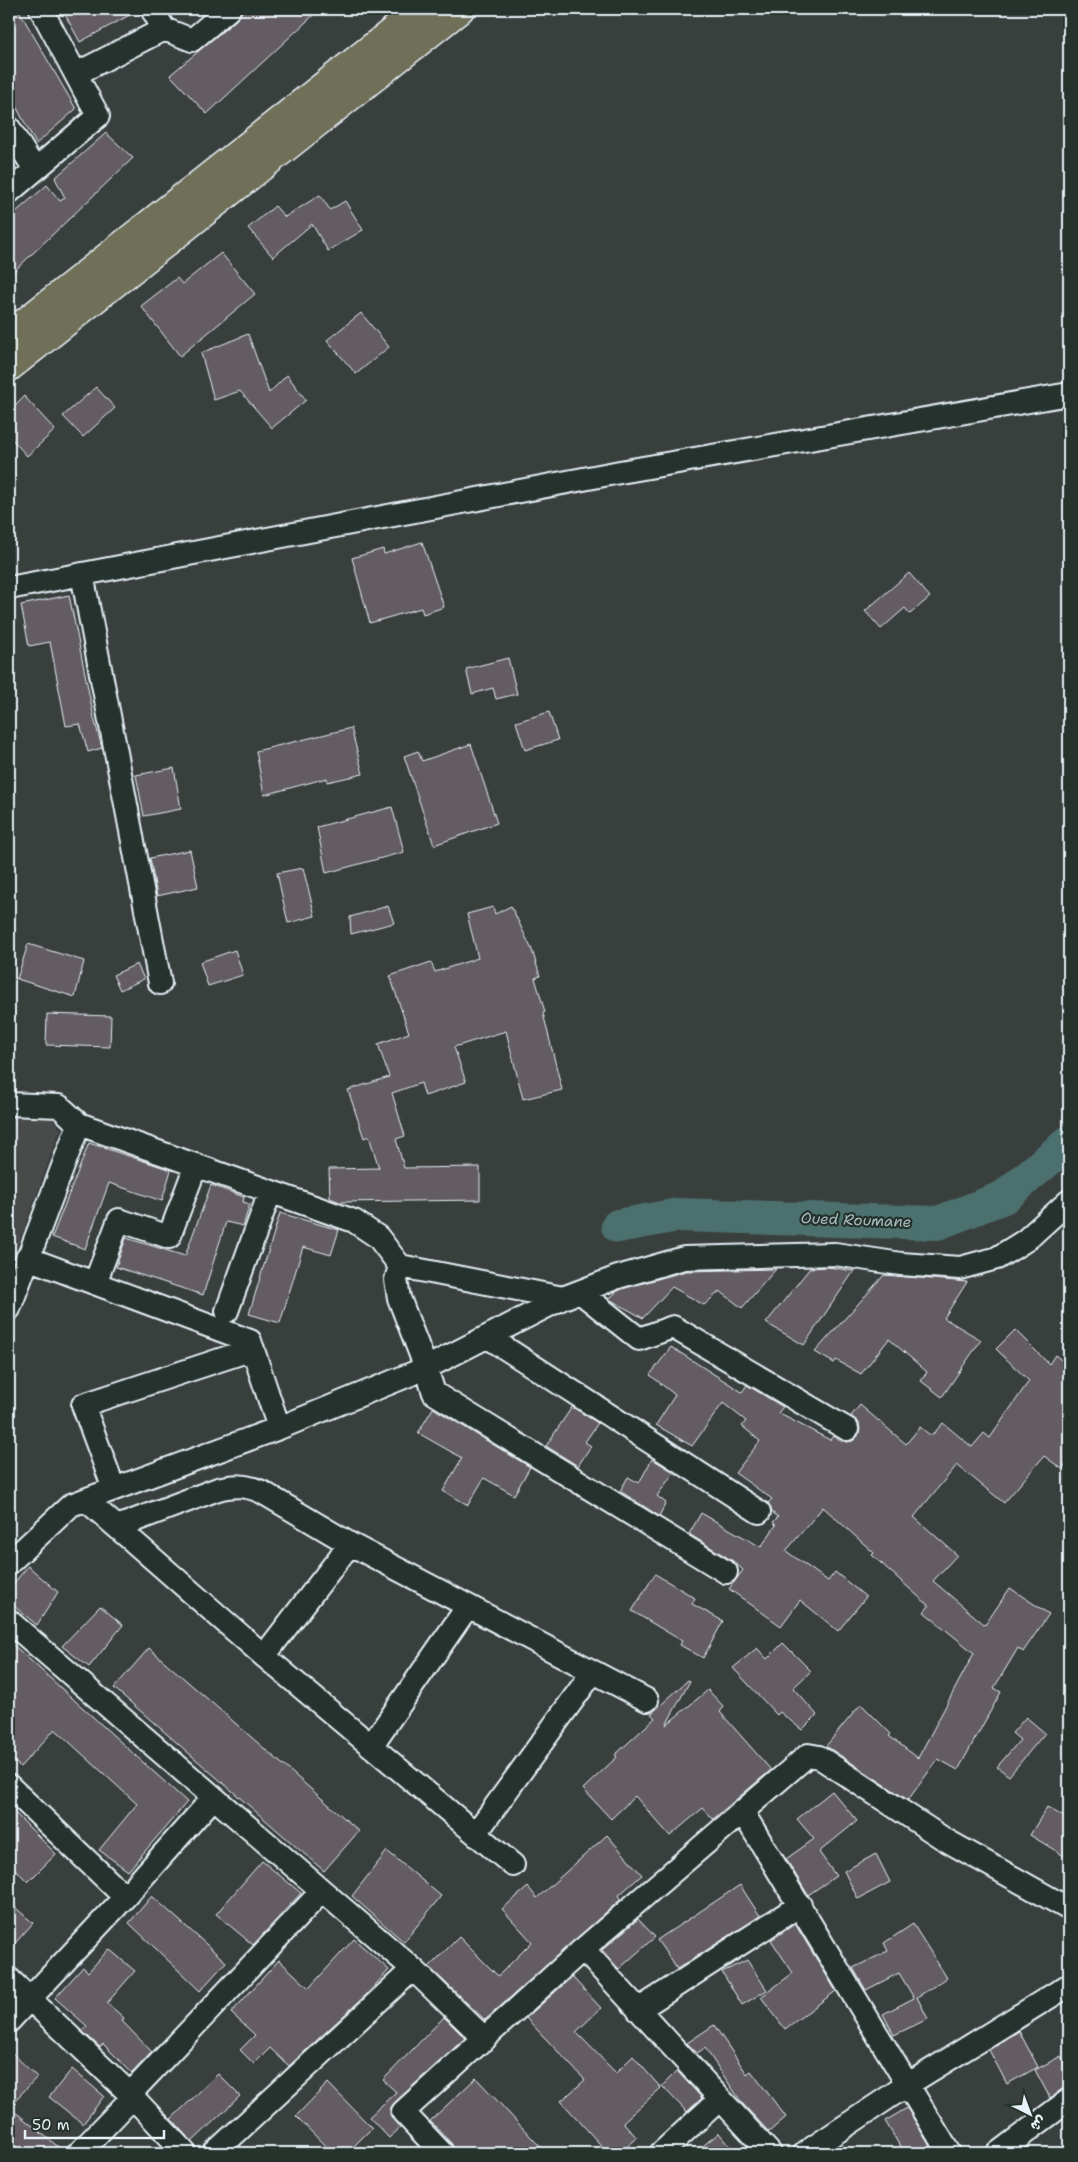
<svg xmlns="http://www.w3.org/2000/svg" width="1078" height="2162" font-family="'Shantell Sans','Playpen Sans Arabic',sans-serif">
<style>
.built{fill:#494b4c}
.lines{fill:none;stroke-linecap:round;stroke-linejoin:round}
.river{stroke:#4b706e;stroke-width:34}
.building{fill:#645c63;stroke:#e8f1f8}
.minor-casing{stroke:#e8f1f8;stroke-width:26}
.major-casing{stroke:#e8f1f8;stroke-width:31}
.minor{stroke:#26332d;stroke-width:22}
.major{stroke:#706f59;stroke-width:28}
.labels{text-anchor:middle;stroke-width:4.5;stroke-linejoin:round;paint-order:stroke}
.water-label{font-size:15px;font-style:italic;fill:#a9bdc1;stroke:#26332d}
</style>
<rect width="100%" height="100%" fill="#393f3d"/>
<filter id="ink" filterUnits="userSpaceOnUse"><feTurbulence type="fractalNoise" baseFrequency=".02" numOctaves="2"/><feDisplacementMap in="SourceGraphic" scale="10" xChannelSelector="R" yChannelSelector="G"/><feConvolveMatrix kernelMatrix="1 2 1 2 8 2 1 2 1" color-interpolation-filters="sRGB"/></filter>
<g filter="url(#ink)">
<path class="built" d="M9 1116 52 1118 60 1129 9 1270Z"/>
<g class="lines">
<path class="river" d="M618 1226 678 1215 938 1223 1004 1197 1069 1142"/>
</g>
<path class="building" d="M9 9H18L76 109 36 144 9 93Z
M62 9H139V10L80 42Z
M244 9H320L207 114 170 75 237 19Z
M106 133 133 158 9 276V218L47 185 60 201 65 198 55 178Z
M320 195 330 210 345 201 363 230 328 251 312 224 273 257 248 228 275 206 285 217Z
M221 253 255 294 180 356 141 306 177 278 182 284Z
M361 313 389 347 356 374 327 340Z
M248 334 269 393 287 375 306 400 272 428 240 391 214 400 201 353Z
M96 387 115 408 83 437 63 416Z
M24 396 55 430 27 456 9 436V411Z
M422 542 444 607 423 614 421 608 370 623 352 558 383 549 384 554Z
M909 573 930 597 910 614 905 608 881 629 865 611Z
M69 595 94 718 102 748 88 752 80 724 66 726 50 642 29 646 21 605Z
M508 658 517 694 496 699 493 688 472 694 466 669Z
M549 712 558 740 525 750 516 722Z
M351 728 363 774 327 782V778L264 795 256 751Z
M471 744 497 823 434 845 404 756 418 751 422 761Z
M174 768 181 809 144 816 136 775Z
M392 807 404 852 326 873 317 827Z
M190 850 198 887 157 896 150 858Z
M303 868 315 916 288 923 277 873Z
M388 906 394 923 351 934 350 917Z
M511 906 532 950 540 976 535 978 545 1012 543 1013 562 1090 523 1099 506 1031 454 1047 466 1082 425 1096 421 1083 392 1093 405 1136 396 1139 404 1168 480 1167V1200L340 1202 330 1198 329 1169 379 1168 369 1136 364 1138 348 1090 389 1077 378 1044 409 1033 390 976 431 962 435 972 478 958 467 914 493 907 495 914Z
M28 944 84 961 75 997 17 979Z
M235 950 243 975 208 986 200 962Z
M137 964 144 979 120 990 113 975Z
M47 1014 111 1016 110 1047 46 1045Z
M89 1143 171 1170 162 1201 109 1183 85 1249 52 1237Z
M211 1185 244 1197 243 1202 250 1204 243 1226 226 1222 203 1295 116 1267 126 1238 185 1256Z
M280 1213 339 1230 331 1255 303 1247 280 1323 249 1314Z
M828 1267 854 1271 804 1345 766 1323 810 1268Z
M776 1269 742 1308 720 1291 704 1305 672 1287 643 1318 609 1299 616 1292 622 1289 686 1271Z
M884 1275 967 1282 944 1318 981 1340 942 1397 921 1381 927 1372 889 1339 861 1374 836 1360 834 1363 815 1352Z
M1015 1330 1049 1364 1055 1355 1069 1366V1459L1062 1469 1044 1456 1004 1503 957 1465 914 1517 957 1555 933 1581 985 1625 1010 1588 1049 1614 1023 1652 1018 1648 994 1688 1001 1692 958 1770 938 1759 908 1800 826 1746 861 1704 891 1734 889 1736 918 1758 974 1653 924 1612 929 1606 872 1555 874 1553 823 1507 786 1551 828 1581 835 1572 866 1597 838 1631 800 1600 781 1626 729 1589 743 1570 733 1561 689 1534 701 1513 761 1547 776 1525 773 1522 778 1517 772 1512 768 1503 772 1499 735 1473 760 1441 742 1426 746 1421 723 1403 692 1446 656 1425 675 1395 650 1375 671 1347 742 1392 747 1385 783 1407 778 1413 830 1440 833 1436 847 1442 853 1441 858 1436 860 1430 859 1423 851 1416 860 1405 906 1444 920 1427 931 1436 943 1423 972 1447 984 1433 990 1438 1029 1381 996 1349Z
M572 1407 598 1423 585 1442 591 1446 578 1466 546 1446Z
M433 1408 530 1467 514 1495 484 1478 468 1505 443 1491 462 1458 418 1433Z
M652 1459 674 1472 657 1496 666 1503 659 1516 620 1491 628 1477 639 1483Z
M28 1566 58 1592 37 1625 9 1602V1589Z
M655 1574 695 1598 692 1604 723 1621 703 1658 680 1645 682 1641 632 1611Z
M100 1606 123 1625 89 1667 62 1646Z
M9 1641 187 1802 128 1871 99 1850 137 1804 55 1729 20 1767 9 1756Z
M783 1643 811 1671 793 1688 817 1715 802 1730 780 1712 777 1715 733 1668 757 1648 767 1659Z
M149 1648 359 1831 324 1871 114 1688Z
M688 1680 690 1681 666 1725 708 1690 724 1707 720 1712 771 1770 713 1819 703 1808 670 1836 635 1796 611 1819 583 1789 617 1757 615 1755 655 1718 651 1714Z
M1026 1717 1045 1733 1009 1776 997 1767 1020 1740 1012 1733Z
M832 1791 857 1821 819 1852 836 1876 808 1895 786 1859 814 1839 797 1819Z
M9 1807 56 1854 28 1882 9 1863Z
M1047 1807 1069 1820V1859L1030 1835Z
M607 1835 642 1875 618 1896 621 1899 485 2020 429 1967 459 1937 498 1976 532 1942 502 1909 528 1887 537 1898Z
M387 1851 441 1896 404 1942 352 1896Z
M876 1854 890 1882 858 1899 844 1871Z
M262 1861 301 1893 253 1945 216 1914Z
M740 1885 760 1916 677 1969 657 1940Z
M152 1896 226 1962 200 1991 129 1923Z
M9 1902 33 1923 9 1950Z
M638 1919 655 1937 619 1969 602 1950Z
M795 1924 836 1991 785 2029 761 1997 793 1973 771 1940Z
M913 1924 947 1978 917 1997 928 2019 894 2035 883 2014 914 1998 899 1973 866 1990 853 1968 888 1951 884 1943Z
M354 1939 389 1970 366 1995 289 2066 270 2048 254 2064 240 2050 255 2035 231 2013 279 1960 309 1988Z
M109 1949 135 1971 107 2003 124 2018 122 2021 152 2052 132 2073 103 2044 100 2047 82 2031 87 2026 55 1998 83 1967 88 1972Z
M747 1960 767 1990 742 2005 722 1972Z
M572 1977 601 2008 576 2032 616 2073 633 2056 661 2088 623 2122 637 2138 620 2153H608L561 2101 585 2080 526 2018Z
M444 2017 465 2038 394 2103 390 2109V2115L400 2128 389 2138 369 2117 396 2092 383 2080Z
M714 2025 747 2074 751 2071 786 2117 769 2132 742 2103 705 2048 697 2053 687 2043Z
M1019 2031 1038 2067 1007 2084 989 2050Z
M9 2050 37 2077 9 2107 66 2153H17L9 2147Z
M1061 2056 1069 2072V2087L1062 2089 1050 2098 1035 2070Z
M72 2069 104 2096 83 2124 49 2097Z
M677 2071 702 2098 687 2112 662 2086Z
M218 2074 240 2096 192 2142 171 2119Z
M476 2078 546 2153H455L452 2144 430 2121Z
M328 2083 372 2128 347 2153H332L296 2116Z
M907 2108 934 2153H904L885 2121Z
M719 2133 736 2153H694Z"/>
<g class="lines">
<defs>
<path id="minor" d="M152 9 164 29
M76 74 164 29 192 40 229 9
M9 128 35 170
M9 192 98 116 41 9
M82 574 160 983
M9 588 620 472 1069 394
M9 1104 59 1106 79 1124 354 1221 378 1237 400 1266 563 1298 618 1277 684 1258 835 1254 901 1264 960 1268 997 1258 1026 1240 1069 1201
M27 1258 250 1341 279 1428
M400 1266 396 1280 399 1298 426 1368 434 1393 726 1572
M95 1283 119 1220 169 1237 196 1165
M580 1292 639 1339 673 1327 847 1429
M9 1309 79 1124
M227 1311 270 1192
M488 1337 759 1512
M114 1489 83 1405 253 1349
M86 1500 264 1656 513 1865
M117 1527 218 1489C235 1485 246 1485 262 1492L350 1544 647 1700
M9 1563 71 1505 279 1428 426 1368 563 1298
M9 1621 413 1969 485 2039
M264 1656 350 1544
M371 1746 468 1606
M9 1786 125 1897
M742 1811 949 2153
M476 1833 593 1672
M583 1949 770 2153
M9 1979 130 2094 185 2153
M638 2010 800 1905
M9 2021 125 1897 213 1798
M130 2094 321 1892
M79 2153 133 2097
M214 2153 413 1969
M442 2153 403 2112 583 1949 808 1755 819 1757 944 1839 1069 1909
M661 2153 720 2099
M805 2153 907 2085 1069 1985
M998 2153 1069 2100"/>
<path id="major" d="M9 335 421 9
M9 367 460 9"/>
</defs>
<use href="#minor" class="minor-casing"/>
<use href="#major" class="major-casing"/>
<use href="#minor" class="minor"/>
<use href="#major" class="major"/>
</g>
</g>
<g class="labels">
<g class="water-label">
<text transform="translate(856 1220) rotate(2)" y="5">Oued Roumane</text>
</g>
</g>
<rect width="1078" height="2162" fill="none" stroke="#26332d" stroke-width="30"/>
<rect x="15" y="15" width="1048" height="2132" fill="none" stroke="#e8f1f8" stroke-width="2" filter="url(#ink)"/>
<g transform="translate(1030 2114) rotate(138)" stroke="#26332d" stroke-width="4" paint-order="stroke">
<path d="M0-4L9 19L0 12L-9 19Z" fill="#e8f1f8"/>
<text y="-8" font-size="14" font-weight="bold" text-anchor="middle" fill="#e8f1f8">ش</text>
</g>
<path d="M25 2130v8h139v-8" fill="none" stroke="#e8f1f8" stroke-width="2.5"/>
<text x="32" y="2130" font-size="15" fill="#e8f1f8" stroke="#26332d" stroke-width="4" paint-order="stroke">50 m</text>
</svg>
